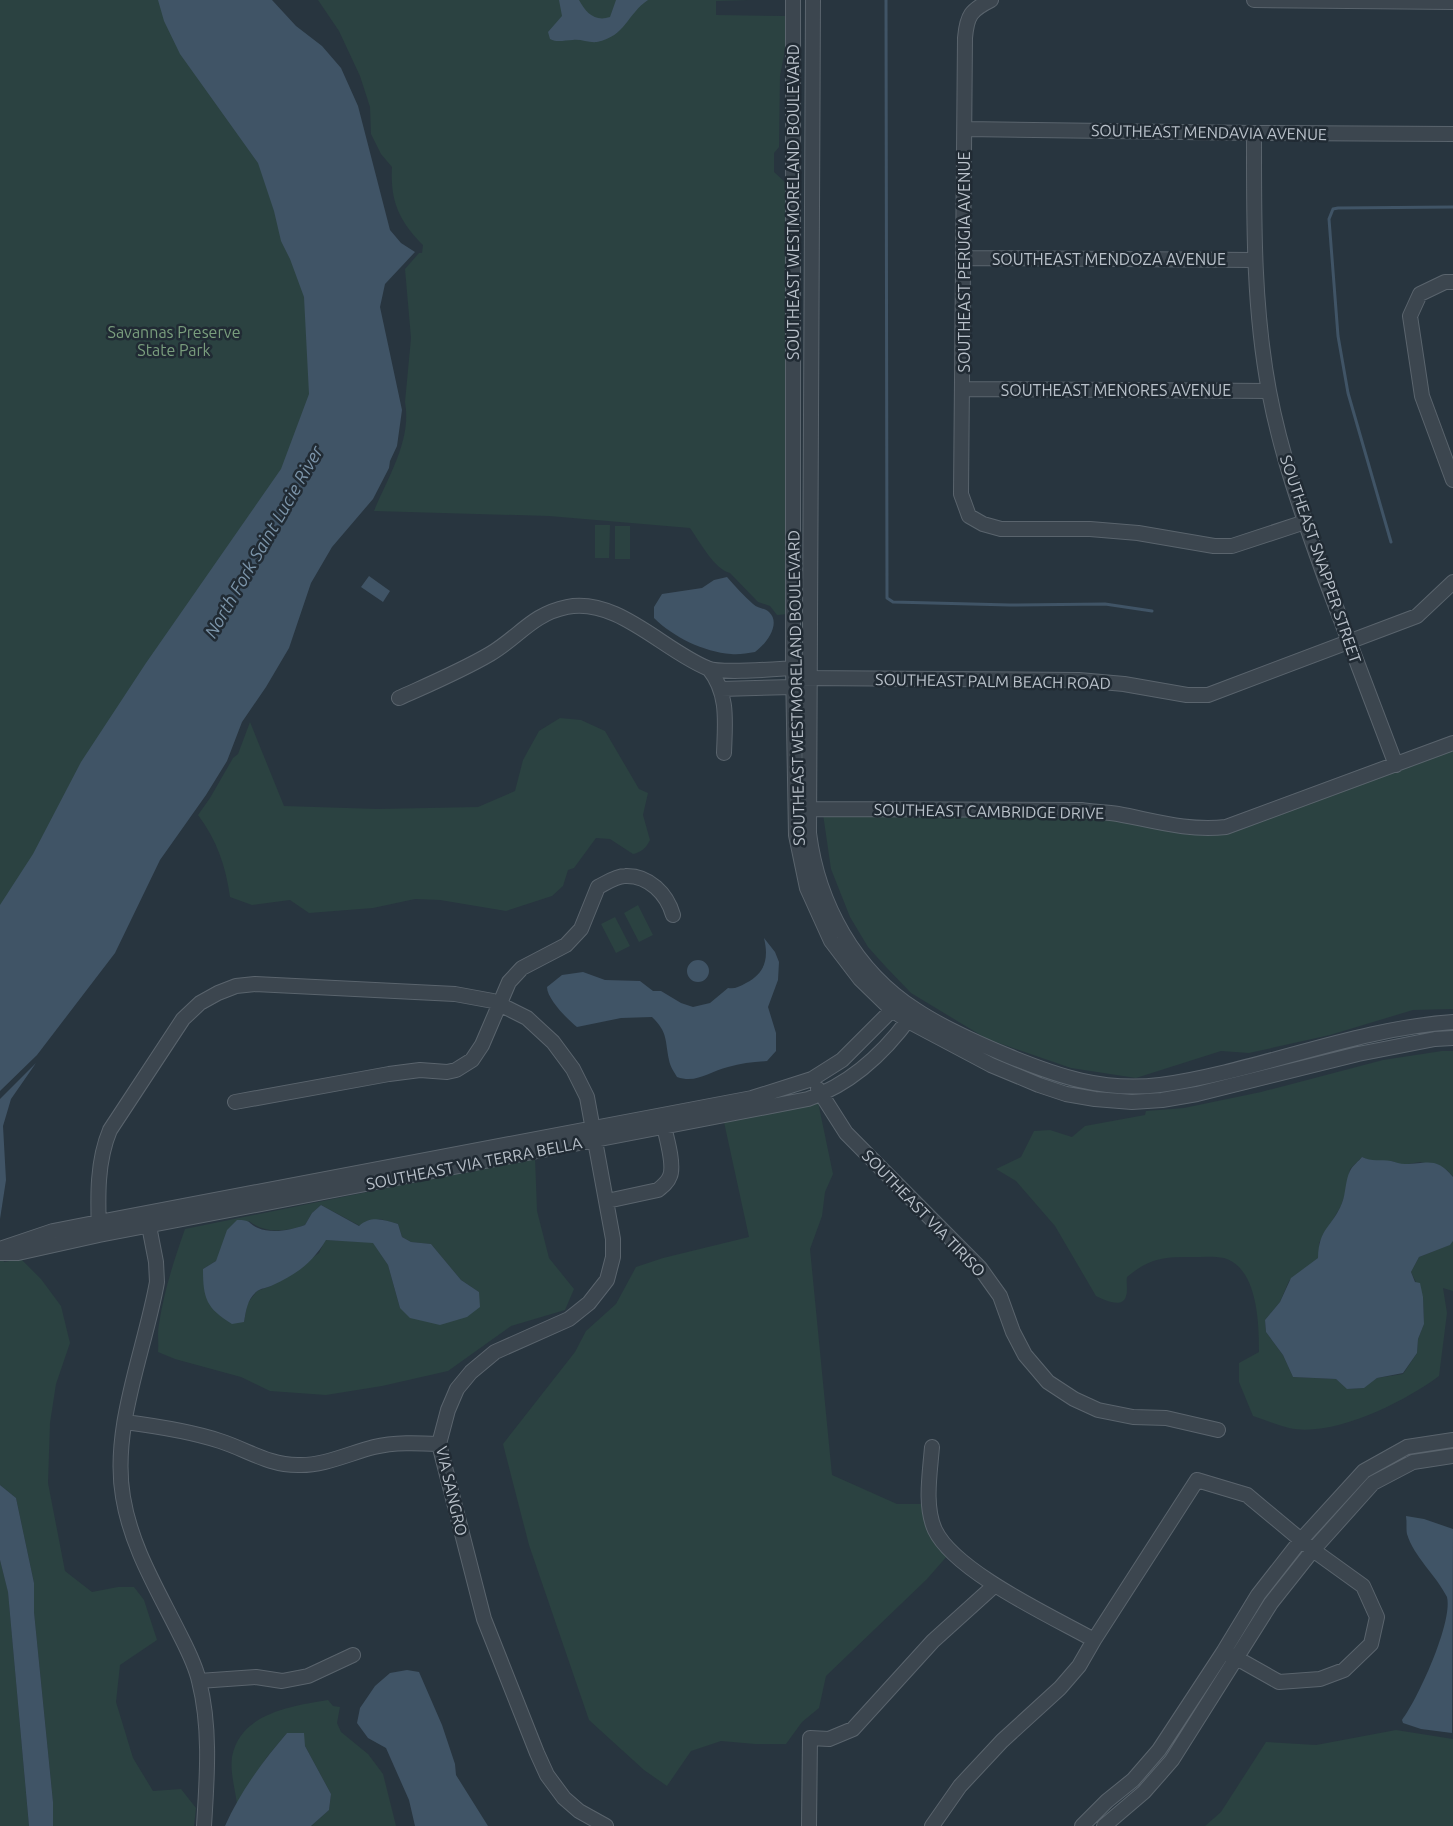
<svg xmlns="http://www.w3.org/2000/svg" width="1453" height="1826" font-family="Ubuntu,sans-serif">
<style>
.green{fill:#2b4241;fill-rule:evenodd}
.water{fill:#405466}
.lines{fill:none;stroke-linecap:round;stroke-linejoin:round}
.stream{stroke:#405466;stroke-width:3}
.minor-casing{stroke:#5a646d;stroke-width:16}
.minor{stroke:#3c464f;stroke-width:14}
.labels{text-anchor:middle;stroke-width:5;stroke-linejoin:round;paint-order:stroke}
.street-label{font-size:16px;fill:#b9c1ca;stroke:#212b34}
.park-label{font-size:16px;fill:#799d7d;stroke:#212b34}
.water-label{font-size:18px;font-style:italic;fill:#7c95aa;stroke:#212b34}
</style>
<rect width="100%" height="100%" fill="#28353f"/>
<path class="green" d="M0 0H220L341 426 0 972Z
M318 0H750L716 1V15L785 16V50L780 76 779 147 774 153V172L785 182 788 614 777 615 770 606 758 602 730 573C714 569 700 542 690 528L549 516 374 511C388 477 412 440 405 402L411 338 405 269 419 253H422L423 245C399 221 390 201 392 167L381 154 371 134 370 107 360 76 339 31Z
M595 525H610L609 558H595Z
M615 526H630V559H615Z
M560 718 581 720 605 731 639 789 648 793 643 815 650 840C646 848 642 852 633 854L610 839 596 838 574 868 568 870 563 886 552 896 506 911 440 900 415 899 373 908 309 913 290 900 252 905 230 897C226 867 217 840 198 815L210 798 233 758 238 754 250 722 284 806 378 809 478 807 515 791 523 760 539 731Z
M1453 748V1009L1413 1010 1330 1035 1249 1053 1221 1051 1136 1078 1071 1068 987 1039 911 993 886 967 868 947 850 917 831 869 823 814 1080 816 1114 819 1177 832 1202 835 1226 833Z
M638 905 653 935 639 942 624 913Z
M615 917 630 946 616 953 601 924Z
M1442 1051H1453V1177L1447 1170 1420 1162 1403 1165 1391 1161H1371L1362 1157 1350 1169 1347 1188 1341 1206 1319 1243V1258L1289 1281 1280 1302 1265 1320 1266 1332 1283 1355 1293 1377 1336 1379 1348 1389 1363 1388 1377 1378 1403 1374 1417 1353 1418 1339 1424 1324 1423 1297 1411 1272 1419 1257 1449 1245 1453 1241V1291L1443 1288 1447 1313 1439 1376C1404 1402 1333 1438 1289 1428 1277 1425 1265 1420 1253 1416L1239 1382V1363L1259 1352C1259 1324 1258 1268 1224 1258 1214 1256 1202 1257 1192 1257 1163 1257 1150 1258 1127 1277 1126 1283 1128 1291 1126 1296 1123 1309 1104 1300 1096 1296L1055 1226 1016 1181 996 1169 1021 1157 1034 1131 1050 1130 1072 1137 1085 1126 1145 1115 1146 1111 1184 1108 1261 1092 1383 1060Z
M818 1102 833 1174 825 1192 822 1216 810 1249 832 1475 897 1504H925L948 1555 927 1579 826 1676 819 1708 802 1722 786 1744H755L721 1741 691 1751 667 1786 644 1770 589 1720 529 1545 503 1444 575 1352 586 1331 616 1304 636 1267 663 1258 749 1237 724 1122 779 1112Z
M535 1158 537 1211 549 1258 574 1289 565 1310 511 1326 448 1371 382 1386 326 1395 270 1391 241 1377 175 1359 158 1352C159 1342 157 1333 159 1324 164 1291 174 1260 185 1229ZM321 1205 360 1226 380 1219 398 1224 402 1237 411 1242 431 1244 461 1280 479 1292 400 1308 388 1265 373 1242 325 1240 319 1253 271 1286 257 1291 247 1304 244 1322 203 1269 216 1261 249 1221C265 1234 286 1232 305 1225L312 1213Z
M0 1247 4 1262 21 1259 41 1279 61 1306 70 1343 56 1384 50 1423 48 1483 65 1571 92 1592 118 1587H134L144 1600 157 1640 120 1665 116 1702 133 1758 153 1791 181 1789 196 1808 194 1826H53V1802L34 1612V1583L16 1498 0 1485Z
M0 1560 8 1591 29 1826H0Z
M328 1700 333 1706 340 1707 337 1723 341 1732 368 1754 383 1774 396 1826H311L329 1810 331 1794 305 1746 287 1733 267 1757 237 1804C235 1788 230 1773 232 1757 240 1713 292 1706 328 1700Z
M1396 1730 1453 1739V1826H1205L1221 1812 1266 1742 1316 1745Z"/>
<path class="water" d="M158 0H272L296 26 322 46 341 68 358 106 390 230 401 243 415 252 385 284 380 307 402 410 397 446 390 461 389 468 373 499 332 547 311 583 289 648 266 687 242 722 227 761 206 795 160 860 115 953 37 1055 0 1091V905L33 854 81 762 146 663 281 469 309 394 304 297 290 259 281 241 274 211 258 163 180 54 164 21Z
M559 0H579C586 13 595 22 610 17L616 0H648C627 14 626 36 597 42 589 43 581 39 573 40 564 40 558 43 550 39L548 32 562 16Z
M369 576 390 591 383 602 361 587Z
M727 577C735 586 744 596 753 604 758 609 765 608 769 612 782 624 765 645 755 652 747 653 739 655 731 654 704 652 673 637 654 618V607L662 594 702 588 714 580Z
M764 938 775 952 779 962 778 980 768 1007 776 1033V1051L767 1061C754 1062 741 1063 728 1067 710 1071 697 1084 677 1077 674 1072 670 1066 669 1060 665 1041 668 1032 652 1017L621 1018 577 1027C568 1020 547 999 547 987L562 975 583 972 605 980 640 981 653 991H661L681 1003 693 1007 710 1003 728 988C735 989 739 987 746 983 765 973 769 959 764 938Z
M687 971a11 11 0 1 1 22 0a11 11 0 1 1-22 0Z
M36 1063 11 1099 3 1126 6 1180 0 1219V1099Z
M1362 1157C1372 1162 1380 1159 1391 1161 1396 1162 1400 1164 1405 1164 1427 1164 1436 1156 1453 1177V1241L1450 1245 1419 1257 1411 1272 1415 1282 1420 1283 1423 1297 1424 1324 1418 1339 1417 1353 1403 1373 1377 1378 1364 1388 1347 1389 1336 1379 1293 1377 1283 1355 1266 1332 1265 1320 1280 1302 1291 1278 1318 1258C1319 1227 1332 1228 1342 1203 1346 1193 1345 1181 1350 1171 1352 1166 1359 1161 1362 1157Z
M321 1205 359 1226C371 1215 384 1220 398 1224L402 1237 411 1242 431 1244 461 1280 479 1292 480 1307 467 1317 440 1325 410 1318 400 1308 388 1265 373 1243 326 1240C312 1263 297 1274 273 1285 268 1288 260 1288 256 1292 247 1300 246 1311 244 1322L232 1324C206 1308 203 1298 203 1269L216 1261 227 1230 237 1220C252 1220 247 1223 258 1228 272 1234 291 1230 305 1225L312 1213Z
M0 1485 16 1498 34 1583V1612L53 1802V1826H29L8 1592 0 1560Z
M1406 1516 1424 1519 1453 1529 1452 1733 1421 1729 1403 1723 1402 1720C1418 1699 1453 1622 1447 1597 1436 1575 1414 1557 1407 1534 1406 1529 1407 1522 1406 1516Z
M407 1670 419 1672 442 1725 455 1764 456 1775 488 1826H415L409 1800 386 1748 368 1738 357 1723 360 1708 375 1686 390 1673Z
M287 1733H304L305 1746 331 1794 329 1810 311 1826H225C240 1792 263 1761 287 1733Z"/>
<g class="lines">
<path class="stream" d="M886 0 887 598 893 602 1010 605 1105 604 1152 611
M1391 542 1348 393 1338 336 1329 219 1333 209 1338 208 1453 207"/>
<defs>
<path id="minor" d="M793 0V668L796 835 807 888 831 941 860 979 892 1010 908 1021 991 1065 1039 1085 1066 1094 1095 1099 1132 1102 1162 1100 1197 1094 1358 1054 1435 1039 1453 1038
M813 0 809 833C818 904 855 971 916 1010 943 1028 975 1042 1006 1055 1057 1076 1103 1092 1160 1085 1259 1071 1353 1029 1453 1022
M991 0C971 10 967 15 965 38L961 494 969 516 983 524 1001 529H1090L1138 533 1214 546H1232L1305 522
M1254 0 1453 2
M965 129 1254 133 1453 134
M1254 133C1254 220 1253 305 1269 391 1281 455 1303 517 1325 578 1348 640 1372 702 1396 765
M964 258 1254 260
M1453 282H1445L1420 294 1410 316 1422 396 1453 480
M963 389 1269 391
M709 669C729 694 725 723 724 753
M802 678 1079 680 1124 684 1187 695H1208L1417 616 1453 582
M721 689 793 687
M399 698C430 684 461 671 490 654 519 637 532 614 567 607 617 597 663 650 707 668 720 674 776 669 793 668
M800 809 1081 810C1093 812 1106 812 1118 814 1156 821 1186 831 1226 827L1453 743
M818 1089 846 1133 980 1268 1000 1296 1013 1332 1025 1355 1048 1382 1074 1399 1098 1410 1133 1417 1166 1418 1218 1430
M235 1102 389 1074 420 1070 447 1072 456 1070 472 1060 482 1045 509 982 522 968 566 945 581 929 598 887C606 883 616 876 625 876 649 875 667 894 673 915
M607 1201 658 1190C663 1186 668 1182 670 1176 675 1164 665 1132 662 1119
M149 1226 156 1262 157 1282C145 1350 111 1428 123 1497 131 1546 156 1587 178 1631 186 1647 195 1663 199 1681 211 1728 207 1778 204 1826
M99 1235C98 1201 96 1163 110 1130L183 1019 200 1003 218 993 236 986 255 984 455 994 493 1001 527 1018 553 1042 573 1069 587 1097 613 1239V1257L607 1280 589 1303 569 1319 495 1352 471 1372 457 1389 448 1410 439 1444 484 1619 537 1753 547 1775 564 1798 579 1811 606 1826
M0 1249 53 1231 99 1222 752 1098 812 1079 842 1060 898 1004
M0 1253H18L99 1235 808 1099C851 1084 885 1052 911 1016
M125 1422C156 1426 190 1431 220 1441 248 1450 268 1465 298 1465 324 1466 350 1453 374 1447 394 1442 418 1443 439 1444
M932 1447C930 1473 924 1506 935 1530 955 1572 1053 1617 1094 1640
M199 1681 256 1677 282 1681 308 1676 353 1655
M809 1826 810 1738 829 1739 853 1729 933 1641 995 1585
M932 1826 960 1786 1002 1741 1060 1688 1079 1666 1094 1640 1197 1480 1247 1495 1313 1550 1363 1586 1377 1617 1371 1644 1344 1670 1320 1679 1279 1682 1224 1651
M1082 1826 1107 1801 1133 1780 1159 1750 1224 1651 1258 1595 1301 1540 1364 1471 1407 1447 1453 1440
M1104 1826 1144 1792 1172 1760 1271 1603 1313 1550 1373 1483 1413 1462 1453 1456"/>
</defs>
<use href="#minor" class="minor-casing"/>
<use href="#minor" class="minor"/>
</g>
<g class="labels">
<g class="street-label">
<text transform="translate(1209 132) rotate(1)" y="6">SOUTHEAST MENDAVIA AVENUE</text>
<text transform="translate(793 202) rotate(-90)" y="6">SOUTHEAST WESTMORELAND BOULEVARD</text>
<text x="1109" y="265">SOUTHEAST MENDOZA AVENUE</text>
<text transform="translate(964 262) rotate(-90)" y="6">SOUTHEAST PERUGIA AVENUE</text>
<text x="1116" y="396">SOUTHEAST MENORES AVENUE</text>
<text transform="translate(1321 559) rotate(71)" y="6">SOUTHEAST SNAPPER STREET</text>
<text transform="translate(993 681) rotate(1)" y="6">SOUTHEAST PALM BEACH ROAD</text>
<text transform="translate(796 688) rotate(-91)" y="6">SOUTHEAST WESTMORELAND BOULEVARD</text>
<text transform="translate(989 811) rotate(1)" y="6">SOUTHEAST CAMBRIDGE DRIVE</text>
<text transform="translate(474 1163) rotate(-11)" y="6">SOUTHEAST VIA TERRA BELLA</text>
<text transform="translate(924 1213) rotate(46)" y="6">SOUTHEAST VIA TIRISO</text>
<text transform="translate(452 1491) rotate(77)" y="6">VIA SANGRO</text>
</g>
<g class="park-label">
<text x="174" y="338">Savannas Preserve<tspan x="174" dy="18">State Park</tspan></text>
</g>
<g class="water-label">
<text transform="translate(264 542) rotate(-60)" y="6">North Fork Saint Lucie River</text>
</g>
</g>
</svg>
